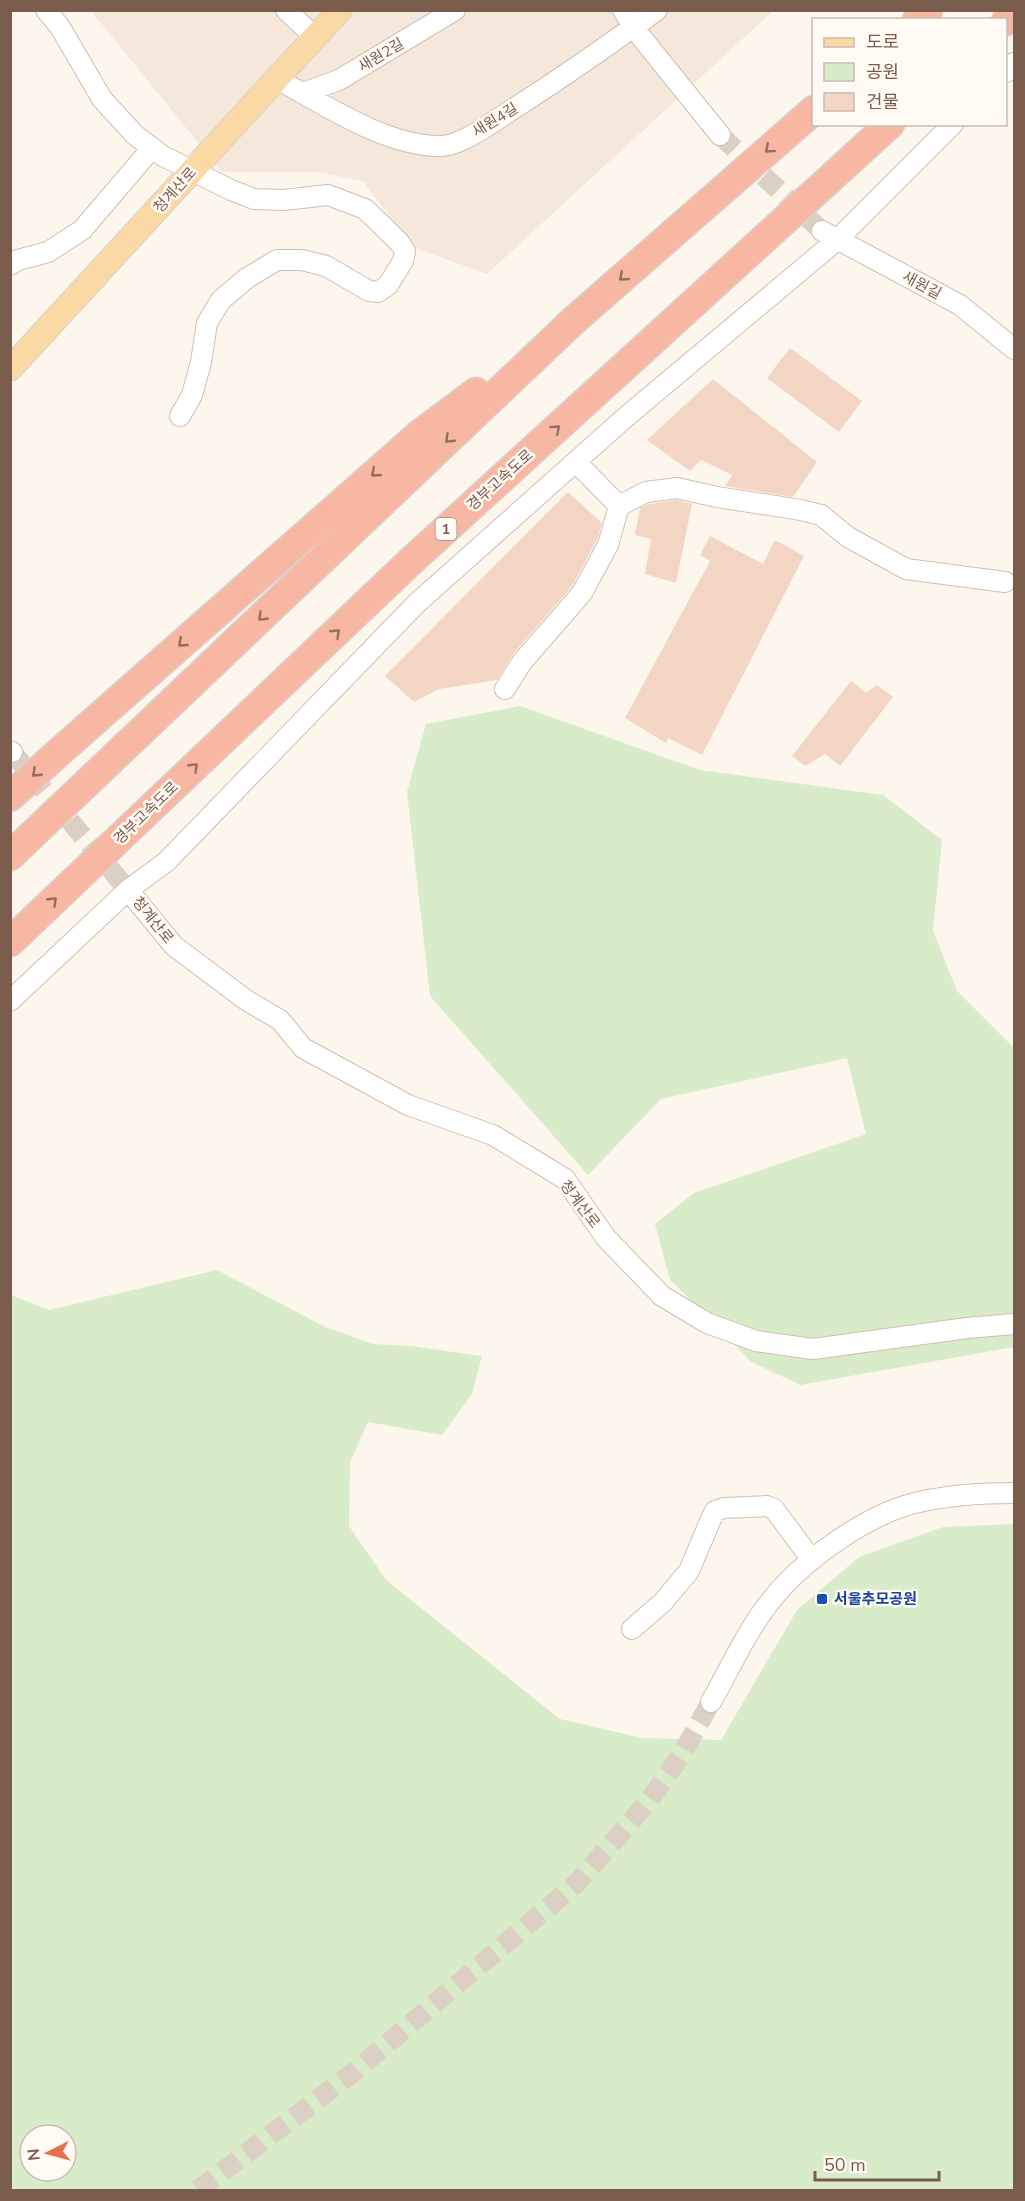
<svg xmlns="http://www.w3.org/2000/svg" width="1025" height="2201" font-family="'Nunito Sans','Noto Sans KR',sans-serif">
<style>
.residential{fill:#f5e8da}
.green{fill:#d8ecc9;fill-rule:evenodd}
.building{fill:#f3d5c3}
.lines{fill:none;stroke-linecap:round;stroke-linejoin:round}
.minor-tunnel{stroke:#dcd0c4;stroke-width:20;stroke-dasharray:20 10;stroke-linecap:butt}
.minor-casing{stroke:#d1beb0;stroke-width:22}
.major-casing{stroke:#dad1cd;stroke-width:26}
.highway-casing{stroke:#dad1cd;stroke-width:31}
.minor{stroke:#fff;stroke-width:20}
.major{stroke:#fbd9a5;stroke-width:24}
.highway{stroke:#f7b7a3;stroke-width:28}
.oneway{stroke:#936e5e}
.transit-dot{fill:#1a4fb4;stroke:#fffaf3;stroke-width:2}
.labels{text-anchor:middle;stroke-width:5;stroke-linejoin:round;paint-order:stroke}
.shield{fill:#fffaf3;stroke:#a28b7f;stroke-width:1.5}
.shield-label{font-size:14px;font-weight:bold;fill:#7a5c4d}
.street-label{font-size:15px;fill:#7a5c4d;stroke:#fffaf3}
.transit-label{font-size:15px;font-weight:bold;fill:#164399;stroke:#fffaf3;text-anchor:start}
</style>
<rect width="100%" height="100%" fill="#fdf6ec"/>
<path class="residential" d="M91 11H773L487 274 412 247 363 181 317 172H222Z"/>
<path class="green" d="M520 706 700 770 883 795 942 840 933 931 957 991 1014 1048V1347L800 1385 750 1361 720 1329 670 1280 655 1224 694 1193 866 1134 847 1058 661 1099 588 1175 430 996 407 792 426 724Z
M217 1270 325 1327 373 1344 411 1346 482 1356 472 1394 442 1435 368 1422 350 1462 349 1526 386 1580 560 1719 642 1738 721 1740 797 1610 859 1557 943 1527 1014 1524V2190H11V1295L49 1310ZM30 2135H66V2171H30Z"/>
<path class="building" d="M790 348 862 401 839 432 767 378Z
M713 379 817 462 793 497 725 486 732 475 701 460 690 471 647 440Z
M568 492 602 523 597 540 572 586 513 654 497 680 439 689 414 702 385 676Z
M676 500 692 504 676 583 645 574 651 539 635 535 640 508 650 504Z
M710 536 763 564 775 540 804 556 702 755 668 738 666 743 625 718 710 561 700 555Z
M851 681 866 693 877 685 893 697 840 766 825 754 805 766 792 756Z"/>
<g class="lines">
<path class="minor-tunnel" d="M720 135 822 231
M12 752 128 890
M198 2190 355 2071 577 1883 648 1802 682 1754 711 1702"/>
<defs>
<path id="minor" d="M46 10 60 27 102 99 135 135 163 156 231 190 254 199 284 200 328 195 365 209 399 242 405 251 403 261 388 285 378 292 369 291 326 266 302 260H277L247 278 221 300 207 323 201 362 192 395 180 416
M286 10 315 37
M623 10 633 27 720 135
M1006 72 1014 63
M277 79C323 104 387 147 441 146 463 145 491 123 510 111 560 79 609 45 657 10
M303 93 339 80 455 10
M822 231 960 305 1014 349
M10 265 18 260 48 252 82 230 152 148
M576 462 619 506 646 492 677 488 717 497 801 510 821 515 848 537 906 569 1005 582
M505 689 522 662 582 593 608 545 619 506
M10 751 12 752
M128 890 174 946 246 1000 280 1020 303 1048 408 1105 493 1135 565 1179 606 1238 662 1296 707 1323 756 1341 813 1349 967 1328 1014 1324
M10 1001 128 890 166 862 417 603 627 416 837 240 953 124
M632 1629 663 1602 689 1571 711 1519 715 1511 724 1508 767 1506 774 1509 812 1560
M711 1702C730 1669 746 1632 769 1603 800 1562 868 1513 919 1502 950 1495 983 1493 1014 1493"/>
<path id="major" d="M10 369 340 10"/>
<path id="highway" d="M917 20 928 10
M1006 21 1014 13
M10 797 58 753 420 434 476 392
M10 856 572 322 814 110
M10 942 410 562 890 124"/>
</defs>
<use href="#minor" class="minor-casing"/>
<use href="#major" class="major-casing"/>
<use href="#highway" class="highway-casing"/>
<use href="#minor" class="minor"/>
<use href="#major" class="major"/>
<use href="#highway" class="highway"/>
</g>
<defs><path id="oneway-chevron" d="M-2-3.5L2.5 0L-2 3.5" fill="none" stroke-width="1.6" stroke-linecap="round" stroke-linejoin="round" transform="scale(1.5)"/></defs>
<g class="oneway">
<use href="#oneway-chevron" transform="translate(769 149) rotate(139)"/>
<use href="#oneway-chevron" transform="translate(623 277) rotate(139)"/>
<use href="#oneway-chevron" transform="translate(556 429) rotate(-42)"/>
<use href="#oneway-chevron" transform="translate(449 439) rotate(136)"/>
<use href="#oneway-chevron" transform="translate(375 473) rotate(139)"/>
<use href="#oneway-chevron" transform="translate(262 617) rotate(136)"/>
<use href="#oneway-chevron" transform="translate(336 633) rotate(-44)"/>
<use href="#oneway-chevron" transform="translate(182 643) rotate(139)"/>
<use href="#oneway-chevron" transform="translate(194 767) rotate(-44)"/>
<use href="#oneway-chevron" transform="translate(36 773) rotate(137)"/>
<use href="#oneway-chevron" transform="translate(53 901) rotate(-44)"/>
</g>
<rect class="transit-dot" x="816" y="1593" width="12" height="12" rx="3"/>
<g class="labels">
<rect class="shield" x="435.5" y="518" width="21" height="22" rx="4.5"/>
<g class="shield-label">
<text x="446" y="534">1</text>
</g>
<g class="street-label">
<text transform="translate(381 55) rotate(-31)" y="5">새원2길</text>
<text transform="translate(495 120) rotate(-32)" y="5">새원4길</text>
<text transform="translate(175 190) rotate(-48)" y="5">청계산로</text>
<text transform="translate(922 285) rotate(28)" y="5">새원길</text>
<text transform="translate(500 480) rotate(-42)" y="5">경부고속도로</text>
<text transform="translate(146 813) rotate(-44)" y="5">경부고속도로</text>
<text transform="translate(153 920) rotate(51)" y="5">청계산로</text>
<text transform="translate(580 1204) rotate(53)" y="5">청계산로</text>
</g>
<g class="transit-label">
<text x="834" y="1604">서울추모공원</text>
</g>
</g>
<rect width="1025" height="2201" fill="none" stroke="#7a5c4d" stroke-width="24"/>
<rect x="812" y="18" width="195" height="108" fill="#fffaf3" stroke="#cabbb1" stroke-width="1.5"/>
<rect x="824" y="38" width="30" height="9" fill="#fbd9a5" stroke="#cabbb1" stroke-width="1.5"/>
<text x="866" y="48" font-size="18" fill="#7a5c4d">도로</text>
<rect x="824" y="63" width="30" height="18" fill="#d8ecc9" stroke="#cabbb1" stroke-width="1.5"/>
<text x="866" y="78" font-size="18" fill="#7a5c4d">공원</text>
<rect x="824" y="93" width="30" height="18" fill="#f3d5c3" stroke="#cabbb1" stroke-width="1.5"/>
<text x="866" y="108" font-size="18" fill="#7a5c4d">건물</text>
<g transform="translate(48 2153) rotate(264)"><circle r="28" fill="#fffaf3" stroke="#cabbb1" stroke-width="1.5"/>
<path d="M0-4.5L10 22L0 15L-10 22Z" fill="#e76f51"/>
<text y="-9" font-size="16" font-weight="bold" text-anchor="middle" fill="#7a5c4d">N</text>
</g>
<path d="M815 2171v9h124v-9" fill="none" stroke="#7a5c4d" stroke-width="3"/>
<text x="824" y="2171" font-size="18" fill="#7a5c4d" stroke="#fffaf3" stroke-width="4.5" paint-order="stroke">50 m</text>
</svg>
